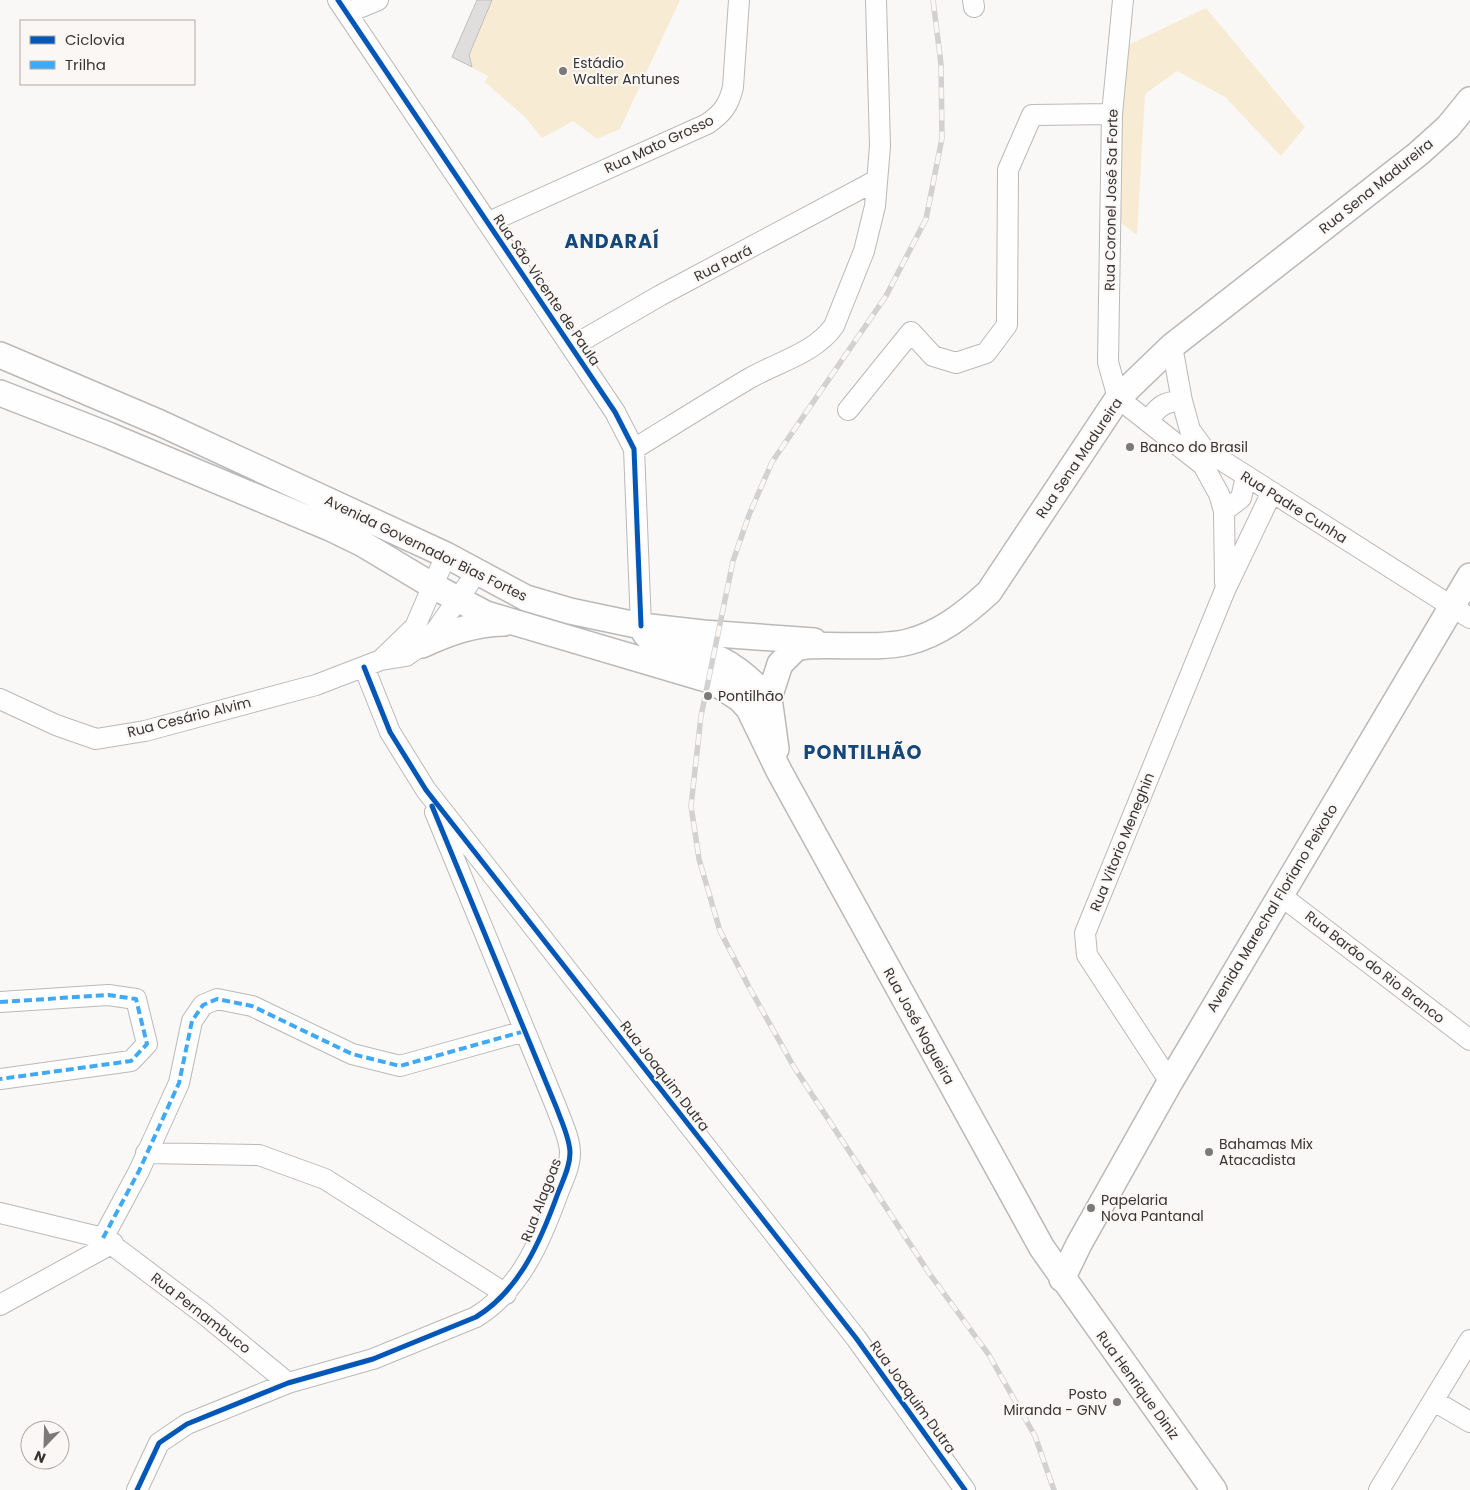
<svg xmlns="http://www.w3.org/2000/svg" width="1470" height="1490" font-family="Poppins,sans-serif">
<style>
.green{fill:#f7ecd3}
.building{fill:#dfdedd;stroke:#c0bfbe}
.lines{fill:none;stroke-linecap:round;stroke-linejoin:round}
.minor-casing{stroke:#bbb9b8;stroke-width:22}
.major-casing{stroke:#bbb9b8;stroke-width:28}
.minor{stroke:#fefefe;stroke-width:20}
.major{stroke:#fefefe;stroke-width:25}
.rail-casing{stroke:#d1d1d1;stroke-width:5.5}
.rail{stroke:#fbf7f5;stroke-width:4;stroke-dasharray:11;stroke-linecap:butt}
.quiet{stroke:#3fa9f5;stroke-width:4;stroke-dasharray:8 4;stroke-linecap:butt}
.cycleway-casing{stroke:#fbf7f5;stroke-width:8}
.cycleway{stroke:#0057b8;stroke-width:5}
.poi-dot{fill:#7b7979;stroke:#fbf7f5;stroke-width:2}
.labels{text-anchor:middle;stroke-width:4;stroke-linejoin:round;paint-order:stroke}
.poi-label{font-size:14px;fill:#373535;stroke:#fbf7f5;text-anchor:start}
.street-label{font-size:14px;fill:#373535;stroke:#fbf7f5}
.district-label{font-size:19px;font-weight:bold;letter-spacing:1px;fill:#14487a;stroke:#fbf7f5}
</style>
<rect width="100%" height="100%" fill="#faf8f6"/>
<path class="green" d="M477 0H680L620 129 597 139 573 121 542 138 525 117 485 82 488 76 452 57Z
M1206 8 1305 127 1281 156 1225 97 1177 71 1145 94 1137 235 1117 220 1126 46Z"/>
<path class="building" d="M477 0H492L469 55 472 67 452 57Z"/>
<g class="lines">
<defs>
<path id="minor" d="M338 0 615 412 634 449 641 626
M973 0 974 7
M1123 0 1112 114 1108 362 1118 398 1203 465 1219 494 1224 511 1225 583
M347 13 378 0
M489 222 707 124C722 114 729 105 733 87L739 0
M1172 346 1182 401 1190 430 1204 449 1470 618
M571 347 661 295 875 181
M848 410 911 332 933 356 956 363 986 353 1007 325 1008 170 1032 115 1112 114
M1149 422C1156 407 1165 401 1182 401
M634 449C673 425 711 401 750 378 778 362 815 353 834 326L864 251 875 206 880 146 876 0
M1224 511 1241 498 1246 477
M382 659 415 627 446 555
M364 667 390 732 426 790 856 1338 965 1490
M0 699 56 725 96 739 145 731 316 685 381 660 406 656 422 645 437 629 477 572
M1280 895 1470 1040
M0 1002 108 995 136 999 147 1044 131 1061 0 1079
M1170 1082 1087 955 1085 933 1225 590 1271 494
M146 1153 259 1155 325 1179 506 1294
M0 1213 103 1238 204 1314 288 1383
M103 1238 139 1171 179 1083 192 1021 203 1005 217 999 252 1006 352 1054 400 1066 525 1031
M0 1305 113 1243
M1434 1401 1470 1422
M137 1490 159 1443 187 1424 288 1383 373 1359 476 1317C520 1290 541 1240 558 1193 563 1180 570 1167 570 1153 570 1139 562 1123 557 1109L435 812
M1379 1490 1470 1340"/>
<path id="major" d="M0 355 160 423 446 555 526 598 570 611 641 626 703 633 814 641
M0 393 108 435 330 528 363 544 433 586 486 614 713 681 740 699 749 709 779 771 1042 1248 1214 1490
M643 630C653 651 683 647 703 653 731 661 748 678 769 698
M422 645C450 632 473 624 504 623
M776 749 769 698 780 664 796 648 807 646C837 644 880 649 908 642 940 634 965 614 989 592L1118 398 1172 346 1418 154 1448 127 1470 100
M1062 1279 1079 1244 1170 1082 1470 576"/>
</defs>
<use href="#minor" class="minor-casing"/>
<use href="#major" class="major-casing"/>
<use href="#minor" class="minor"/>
<use href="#major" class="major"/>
<defs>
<path id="rail" d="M933 0 941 64 942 138 926 219 886 296 772 462 749 515 733 561 701 716 691 806 699 859 720 931 749 987 794 1067 929 1273 989 1355 1035 1436 1054 1490"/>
</defs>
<use href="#rail" class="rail-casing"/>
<use href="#rail" class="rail"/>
<path class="quiet" d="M0 1002 108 995 136 999 147 1044 131 1061 0 1079
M103 1238 139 1171 179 1083 192 1021 203 1005 217 999 252 1006 352 1054 400 1066 525 1031"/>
<defs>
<path id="cycleway" d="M338 0 615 412 634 449 641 626
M364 667 390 732 426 790 856 1338 965 1490
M137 1490 159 1443 187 1424 288 1383 373 1359 476 1317C520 1290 541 1240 558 1193 563 1180 570 1167 570 1153 570 1139 562 1123 557 1109L432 806"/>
</defs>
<use href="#cycleway" class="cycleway-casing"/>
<use href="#cycleway" class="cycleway"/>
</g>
<g class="poi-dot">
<circle cx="563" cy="71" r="5"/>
<circle cx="1130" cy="447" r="5"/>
<circle cx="708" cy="696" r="5"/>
<circle cx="1209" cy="1152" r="5"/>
<circle cx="1091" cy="1208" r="5"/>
<circle cx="1117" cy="1402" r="5"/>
</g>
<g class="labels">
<g class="poi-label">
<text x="573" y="68">Estádio<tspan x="573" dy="16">Walter Antunes</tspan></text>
<text x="1140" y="452">Banco do Brasil</text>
<text x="718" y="701">Pontilhão</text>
<text x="1219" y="1149">Bahamas Mix<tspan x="1219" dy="16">Atacadista</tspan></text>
<text x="1101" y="1205">Papelaria<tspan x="1101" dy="16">Nova Pantanal</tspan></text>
<text x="1107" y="1399" text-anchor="end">Posto<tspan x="1107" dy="16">Miranda - GNV</tspan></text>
</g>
<g class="street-label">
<text transform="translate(659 144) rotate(-25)" y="5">Rua Mato Grosso</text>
<text transform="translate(1376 186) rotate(-39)" y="5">Rua Sena Madureira</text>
<text transform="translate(1111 200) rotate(-89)" y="5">Rua Coronel José Sa Forte</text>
<text transform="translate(723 263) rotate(-27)" y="5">Rua Pará</text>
<text transform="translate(547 290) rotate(56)" y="5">Rua São Vicente de Paula</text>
<text transform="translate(1079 458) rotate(-56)" y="5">Rua Sena Madureira</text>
<text transform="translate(1294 507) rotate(32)" y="5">Rua Padre Cunha</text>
<text transform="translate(426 548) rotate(26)" y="5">Avenida Governador Bias Fortes</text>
<text transform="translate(189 717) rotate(-14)" y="5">Rua Cesário Alvim</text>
<text transform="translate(1122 842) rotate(-68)" y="5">Rua Vitorio Meneghin</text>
<text transform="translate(1272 908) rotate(-59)" y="5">Avenida Marechal Floriano Peixoto</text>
<text transform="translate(1375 967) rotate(38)" y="5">Rua Barão do Rio Branco</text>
<text transform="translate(919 1026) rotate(61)" y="5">Rua José Nogueira</text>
<text transform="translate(665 1076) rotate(52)" y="5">Rua Joaquim Dutra</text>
<text transform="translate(541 1200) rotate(-69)" y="5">Rua Alagoas</text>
<text transform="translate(201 1313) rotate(38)" y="5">Rua Pernambuco</text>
<text transform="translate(1138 1385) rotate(54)" y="5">Rua Henrique Diniz</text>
<text transform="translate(913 1397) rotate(54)" y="5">Rua Joaquim Dutra</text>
</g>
<g class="district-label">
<text x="612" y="248">ANDARAÍ</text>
<text x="863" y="759">PONTILHÃO</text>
</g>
</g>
<rect x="20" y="20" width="175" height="65" fill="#fbf7f5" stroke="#ada9a8"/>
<rect x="30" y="36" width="25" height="8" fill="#0057b8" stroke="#ada9a8"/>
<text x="65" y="45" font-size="15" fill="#373535">Ciclovia</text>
<rect x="30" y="61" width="25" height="8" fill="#3fa9f5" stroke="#ada9a8"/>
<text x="65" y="70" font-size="15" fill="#373535">Trilha</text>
<g transform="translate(45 1445) rotate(203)"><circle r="24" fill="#fbf7f5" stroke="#ada9a8"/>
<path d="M0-4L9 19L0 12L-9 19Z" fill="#7b7979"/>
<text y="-8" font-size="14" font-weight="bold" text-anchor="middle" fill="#373535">N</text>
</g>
</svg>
